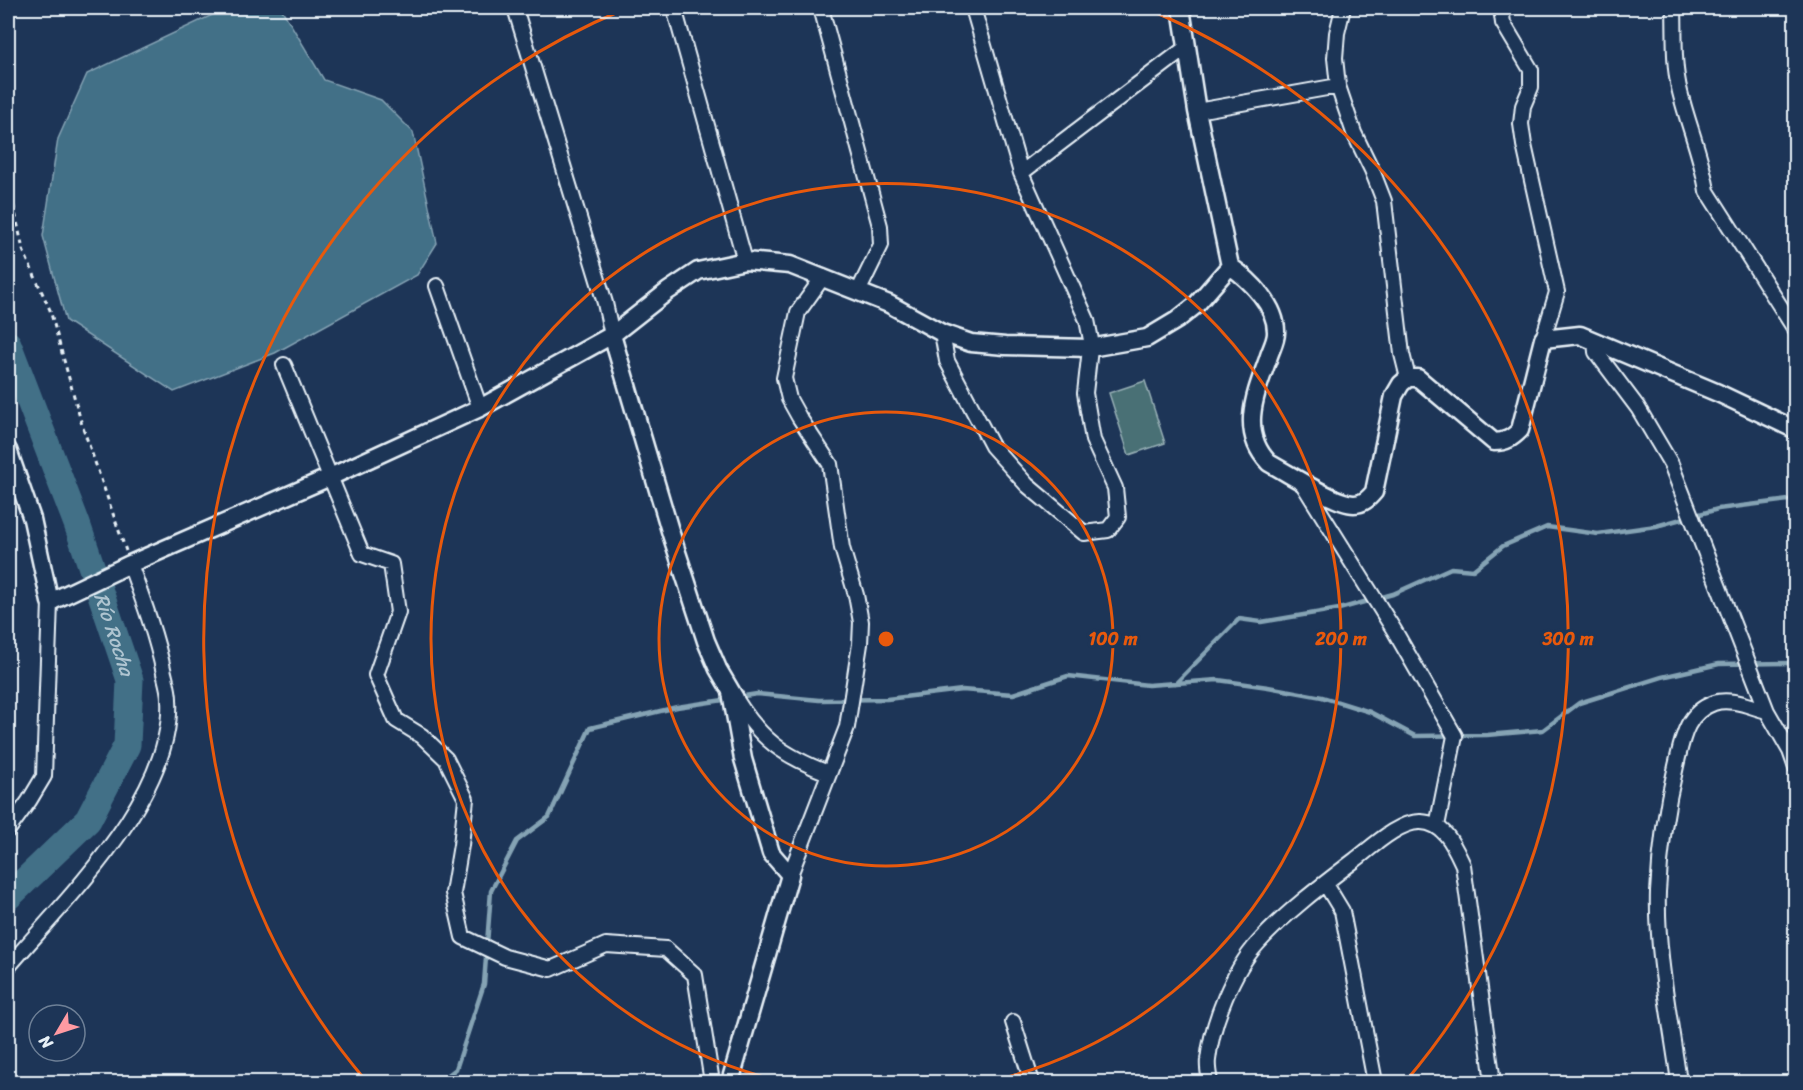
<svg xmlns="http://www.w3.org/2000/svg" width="1803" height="1090" font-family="Sriracha,sans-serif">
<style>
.green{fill:#497074;stroke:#98b0b6;stroke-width:1.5}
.water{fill:#436f87;stroke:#85a3b4;stroke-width:1.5}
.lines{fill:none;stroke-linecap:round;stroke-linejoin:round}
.stream{stroke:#85a3b4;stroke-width:4.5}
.river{stroke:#436f87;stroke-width:27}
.minor-casing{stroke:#e8f1f8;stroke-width:18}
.tertiary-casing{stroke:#e8f1f8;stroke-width:21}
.path{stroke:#e8f1f8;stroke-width:3;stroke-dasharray:4.5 4.5;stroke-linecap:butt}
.minor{stroke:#1d3557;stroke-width:14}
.tertiary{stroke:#1d3557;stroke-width:16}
.ring{fill:none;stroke:#e8590c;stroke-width:3}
.labels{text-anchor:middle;stroke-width:6;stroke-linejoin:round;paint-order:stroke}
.water-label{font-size:20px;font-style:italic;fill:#aec4d0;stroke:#1d3557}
.centre{fill:#e8590c;stroke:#1d3557;stroke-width:3}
.ring-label{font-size:18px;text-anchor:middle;font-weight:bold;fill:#e8590c;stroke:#1d3557;stroke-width:6;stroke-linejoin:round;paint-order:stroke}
</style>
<rect width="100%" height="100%" fill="#1d3557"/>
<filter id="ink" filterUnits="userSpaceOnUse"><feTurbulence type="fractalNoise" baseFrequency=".0167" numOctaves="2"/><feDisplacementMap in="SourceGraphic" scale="12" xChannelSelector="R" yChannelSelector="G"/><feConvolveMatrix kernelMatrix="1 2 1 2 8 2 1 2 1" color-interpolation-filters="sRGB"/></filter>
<g filter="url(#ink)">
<path class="green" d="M1145 381 1165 443 1129 455 1109 393Z"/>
<path class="water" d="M227 8H281L324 80 381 100 413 132 437 243 417 275 275 353 174 392 66 321 43 236 58 139 87 74Z"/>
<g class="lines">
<path class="stream" d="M1176 683 1239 619 1261 622 1339 609 1393 594 1451 568 1473 570 1503 546 1547 527 1598 534 1656 526 1718 509 1796 499
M738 697 757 694 819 700 887 699 962 690 1013 694 1068 676 1148 685 1218 680 1268 687 1322 697 1370 712 1415 736 1487 735 1543 730 1579 703 1662 677 1719 664 1796 663
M439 1082 456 1069 484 984 491 891 517 841 549 817 590 728 677 707 730 699"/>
<path class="river" id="s1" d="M8 344 77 524 130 680 127 745 88 820 8 897"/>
<defs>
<path id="minor" d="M515 8 605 303 612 335
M674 8 745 261
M821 8 880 226 881 245 858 292
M1343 8 1337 33 1335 58 1338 86 1354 133 1372 170 1384 201 1402 354 1408 378
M1501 8 1503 23 1531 70V87L1523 106 1521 124 1524 145 1557 292 1543 339
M1674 8C1675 35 1673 65 1680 92 1688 125 1702 157 1707 191L1796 331
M1197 111 1338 86
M1021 173 1187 47
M437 286 480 408
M942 333 947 361 992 446 1027 485 1084 533 1108 530 1118 517 1115 488 1093 440 1085 393 1091 340 1087 320 1021 173 973 8
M1595 341 1596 352 1638 408 1671 464 1767 711 1790 751 1796 768
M284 365 362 554 391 564 398 612 376 675 396 720 422 736 446 759 466 799 461 845 453 893 463 937 505 957 551 969 606 945 666 949 695 975 712 1082
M1301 481 1394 630 1455 736 1437 826
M735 698C761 740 782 755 828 773
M8 830 29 801 44 776 50 602
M790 875 847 727 860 644 861 622 856 595 842 548 830 464 799 417 789 399 784 378 798 312 823 277
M1325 883 1342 911 1375 1082
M8 967C66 899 175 795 169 699 169 691 166 681 164 673 156 635 143 600 130 564
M1013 1022 1032 1082
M1210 1082C1209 1075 1207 1067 1208 1060 1212 1023 1233 970 1258 943 1285 913 1322 885 1355 860 1372 847 1399 821 1421 822 1445 823 1454 846 1463 865L1493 1082
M1679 1082C1671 1022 1656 953 1658 892 1660 849 1666 807 1676 766 1682 741 1685 713 1714 703 1730 697 1751 707 1767 711"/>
<path id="tertiary" d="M1181 8 1197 111 1230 266C1250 280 1277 306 1276 333 1276 341 1270 351 1268 359 1255 395 1239 432 1269 463 1288 473 1335 504 1354 504 1363 504 1368 499 1374 492L1394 396 1401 384 1408 378H1418L1494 442C1506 442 1512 438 1520 430L1543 339 1580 335 1718 393 1796 430
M612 335 671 534 706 641 718 669 735 698
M8 450 32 519 50 602 130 564 330 477 480 408 612 335 668 291 698 271 745 261 790 265 889 304 942 333 971 343 1005 346 1090 348 1147 338 1177 320 1196 305 1230 266
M730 1082 790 875 771 853 743 759 731 692"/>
</defs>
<use href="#minor" class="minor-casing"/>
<use href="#tertiary" class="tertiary-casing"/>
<path class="path" d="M8 179 23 250 50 310 82 425 126 551"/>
<use href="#minor" class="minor"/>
<use href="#tertiary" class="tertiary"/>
</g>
</g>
<g class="ring">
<circle cx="886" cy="639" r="227"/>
<path d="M784 1082A455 455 0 1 1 988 1082"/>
<path d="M367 1082A682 682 0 0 1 625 9M1147 9A682 682 0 0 1 1405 1082"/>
</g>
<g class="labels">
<g class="water-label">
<text dy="7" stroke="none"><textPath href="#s1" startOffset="309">Río Rocha</textPath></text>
</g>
</g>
<circle cx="886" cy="639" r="9" class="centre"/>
<g class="ring-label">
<text x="1113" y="645">100 m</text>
<text x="1341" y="645">200 m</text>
<text x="1568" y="645">300 m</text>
</g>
<rect width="1803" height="1090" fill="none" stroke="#1d3557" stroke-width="30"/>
<rect x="15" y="15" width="1773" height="1060" fill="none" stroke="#e8f1f8" stroke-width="2" filter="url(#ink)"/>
<g transform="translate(57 1033) rotate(231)"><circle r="28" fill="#1d3557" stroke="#6e8097" stroke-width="1.5"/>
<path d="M0-4.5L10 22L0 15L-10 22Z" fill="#ff9aa2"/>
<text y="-9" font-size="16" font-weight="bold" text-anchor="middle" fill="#e8f1f8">N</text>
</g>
</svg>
